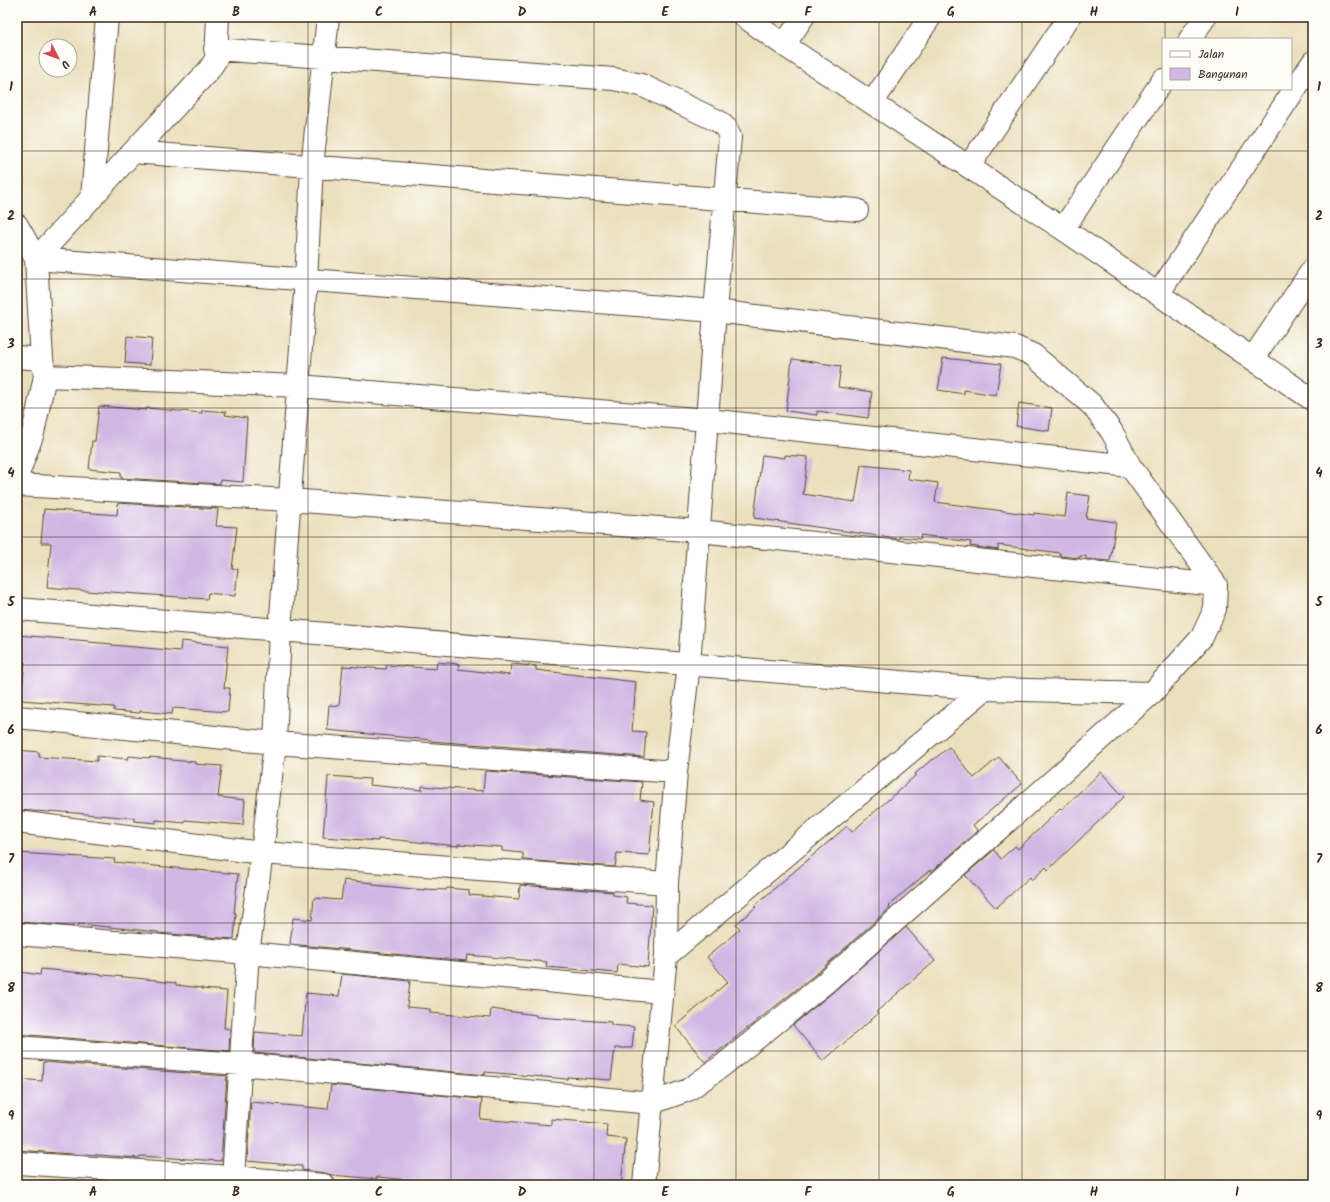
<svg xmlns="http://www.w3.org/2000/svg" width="1330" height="1202" font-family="Kalam,sans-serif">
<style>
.building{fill:#d0b7e4}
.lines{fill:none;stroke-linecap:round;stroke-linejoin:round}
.street-casing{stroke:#554536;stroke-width:24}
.street{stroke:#fff;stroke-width:22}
.grid{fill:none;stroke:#3b2a1e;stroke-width:1;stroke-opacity:0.55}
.neatline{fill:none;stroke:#3b2a1e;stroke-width:1.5}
.grid-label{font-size:13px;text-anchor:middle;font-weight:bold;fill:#3b2a1e}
</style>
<rect width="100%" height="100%" fill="#fdfcf7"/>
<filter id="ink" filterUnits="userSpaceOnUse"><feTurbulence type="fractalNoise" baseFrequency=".025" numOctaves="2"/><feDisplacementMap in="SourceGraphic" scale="8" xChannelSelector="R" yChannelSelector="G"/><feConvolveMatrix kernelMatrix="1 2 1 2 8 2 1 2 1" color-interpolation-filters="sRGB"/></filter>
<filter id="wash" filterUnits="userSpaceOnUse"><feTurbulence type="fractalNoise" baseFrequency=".012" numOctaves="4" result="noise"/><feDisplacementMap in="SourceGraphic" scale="16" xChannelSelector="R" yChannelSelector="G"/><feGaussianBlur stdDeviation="0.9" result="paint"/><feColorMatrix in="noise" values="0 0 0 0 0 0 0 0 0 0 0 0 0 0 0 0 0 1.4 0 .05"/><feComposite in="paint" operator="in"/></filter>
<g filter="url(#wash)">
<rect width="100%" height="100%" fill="#ebe0bd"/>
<g id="blocks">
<path class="building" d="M127 336 152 338 150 365 125 363Z
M943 358 1001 364 996 395 964 390V394L938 390Z
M792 359 841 366 838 387 872 392 868 418 817 411V415L786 411Z
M1019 403 1052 408 1049 431 1016 426Z
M99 406 146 410V408L202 413V410L226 412 225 415 247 418 243 482 220 480V484L121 478V472L89 469 92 441H95Z
M762 455 785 458V455L808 457 803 494 855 502 861 465 909 470 908 479 938 483 935 502 1034 515V513L1065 517 1068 493 1090 496 1086 518 1116 522 1110 561 1086 559V556H1080V558L1060 556V553L998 545V550L970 546 971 542 921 535 920 539 899 537V539L754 518Z
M118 503 218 509 216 526 237 527 232 569H238L235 596 208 593 207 599 97 591V592L47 587 51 543H41L44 509 117 515Z
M17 635 89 641V642L112 644V645L180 651 181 641 228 646 224 688H230L228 712 173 708 172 714 140 711V713L114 711V707L21 700 25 662 17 661Z
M437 662 459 664 458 669 510 675 511 664 536 666V670L636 682 632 731 646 732 644 757 431 741V740L327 730 329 705 339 706 343 666 386 669 387 665 436 669Z
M949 747 974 778 999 757 1022 784 973 825 978 831 931 872 930 870 888 906 890 908 817 973 705 1062 675 1026 728 982 707 957 740 929 736 924 756 907 754 906 847 826 852 832 916 775 915 774 932 759 933 760Z
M17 750 39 752V757L97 761V756L128 759 129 756 149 758 150 757 172 759V760L195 762V764L222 766 218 797 245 800 243 825 185 820V823L156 820V823L134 821V818L50 811V812L17 810Z
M485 771 642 782 640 800 654 802 649 855 617 853 615 867 523 860V853L502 851V847L458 844V846L398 840 378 839V841L323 837 328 776 370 779 369 785 422 790V786L483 791Z
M1101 772 1124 797 1048 870 1046 867 1032 880 1030 877 996 908 965 875 994 850 1001 859 1015 846 1018 849 1061 808 1062 809Z
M17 853 115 859 114 862 238 874 234 913H236L234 939 158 933V932L79 924 78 927 17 922Z
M344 880 373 883V885L424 890V889L446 890 447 888 469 890V895L519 899 520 885 613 892V895L627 897 626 903 652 905 648 967 618 964 617 973 546 967 547 962 467 955 466 961 290 944 293 918 312 920 314 898 341 900Z
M906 927 935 961 876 1012 878 1014 823 1061 793 1025 833 992Z
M41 969 156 980V981L176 983V985L202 988V989L227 991 224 1028 230 1029 229 1051 17 1034V999L20 972 40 975Z
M342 974 410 981 407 1007 430 1009V1013L490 1018 491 1009 536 1015V1017L611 1022V1025L634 1027 632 1048H615L611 1080 568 1077 567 1079 485 1072V1075L254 1053 255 1032 302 1036 306 993 339 996Z
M43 1062 227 1076 221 1161 140 1156 139 1158 85 1154V1155L17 1150V1079L42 1081Z
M331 1085 482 1099 480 1119 551 1125V1119L607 1124 606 1137 626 1139 621 1185H440V1183L377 1177V1179L332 1175 325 1173 302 1170V1166L247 1161 251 1102 328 1109Z"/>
</g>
</g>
<g filter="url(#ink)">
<use href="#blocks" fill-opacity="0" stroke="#554536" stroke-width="1"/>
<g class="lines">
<defs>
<path id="street" d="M745 17 784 45 1063 229 1313 400
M1190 39 1205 17
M784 45 803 17
M872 103 930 17
M133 152 857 210
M969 166 1069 17
M92 198 107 17
M17 225 36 259 715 311 730 137 726 128 718 121 641 85 614 79 215 49
M1063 229 1163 80
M1158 294 1313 62
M17 357 42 359
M1253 358 1313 269
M45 376 299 386 708 420 1130 466
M17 477 33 433 45 376 42 359 36 259 133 152 209 70 216 59 218 17
M17 485 289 500 699 531 1216 585
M17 609 280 630 985 689 1152 693
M17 717 275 743 676 772
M17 822 262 853 667 883
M17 934 248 953 662 992
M666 956 985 689
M17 1047 240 1064 652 1103 688 1090 722 1066 825 983 1152 693 1202 637 1215 609 1216 585 1130 466 1112 432 1092 405 1033 355 1015 347 715 311 689 664 676 772 667 883 666 956 644 1185
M17 1163 233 1177 324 1185
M233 1177 248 953 262 853 275 743 280 630 306 280 312 167 328 17"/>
</defs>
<use href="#street" class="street-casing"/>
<use href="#street" class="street"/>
</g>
</g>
<path class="grid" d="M165 17V1185M308 17V1185M451 17V1185M594 17V1185M736 17V1185M879 17V1185M1022 17V1185M1165 17V39M1165 89V1185M17 151H1313M17 279H1313M17 408H1313M17 537H1313M17 665H1313M17 794H1313M17 923H1313M17 1051H1313"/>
<rect width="1330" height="1202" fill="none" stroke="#fdfcf7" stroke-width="44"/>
<rect x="1162" y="38" width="130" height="52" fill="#fdfcf7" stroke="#afa8a0"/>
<rect x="1170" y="51" width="20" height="6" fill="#ffffff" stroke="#afa8a0"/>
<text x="1198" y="58" font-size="12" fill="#3b2a1e">Jalan</text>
<rect x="1170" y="68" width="20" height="12" fill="#d0b7e4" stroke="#afa8a0"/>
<text x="1198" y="78" font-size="12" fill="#3b2a1e">Bangunan</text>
<g transform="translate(58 58) rotate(132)"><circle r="19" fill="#fdfcf7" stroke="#afa8a0"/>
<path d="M0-3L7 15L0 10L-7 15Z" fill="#d1495b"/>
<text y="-6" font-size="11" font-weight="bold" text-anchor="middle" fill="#3b2a1e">U</text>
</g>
<rect x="22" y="22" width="1286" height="1158" class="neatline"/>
<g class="grid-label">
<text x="93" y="16">A</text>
<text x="236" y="16">B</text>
<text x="379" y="16">C</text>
<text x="522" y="16">D</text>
<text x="665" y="16">E</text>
<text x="808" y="16">F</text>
<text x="951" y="16">G</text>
<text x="1094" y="16">H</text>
<text x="1237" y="16">I</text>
<text x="11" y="91">1</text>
<text x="1319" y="91">1</text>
<text x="11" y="220">2</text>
<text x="1319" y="220">2</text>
<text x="11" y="348">3</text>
<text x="1319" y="348">3</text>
<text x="11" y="477">4</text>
<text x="1319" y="477">4</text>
<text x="11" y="606">5</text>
<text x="1319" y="606">5</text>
<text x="11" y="734">6</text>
<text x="1319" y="734">6</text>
<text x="11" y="863">7</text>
<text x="1319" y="863">7</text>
<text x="11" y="992">8</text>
<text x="1319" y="992">8</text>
<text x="11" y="1120">9</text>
<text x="1319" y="1120">9</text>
<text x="93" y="1196">A</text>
<text x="236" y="1196">B</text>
<text x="379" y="1196">C</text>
<text x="522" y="1196">D</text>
<text x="665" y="1196">E</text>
<text x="808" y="1196">F</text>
<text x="951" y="1196">G</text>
<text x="1094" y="1196">H</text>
<text x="1237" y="1196">I</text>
</g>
</svg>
